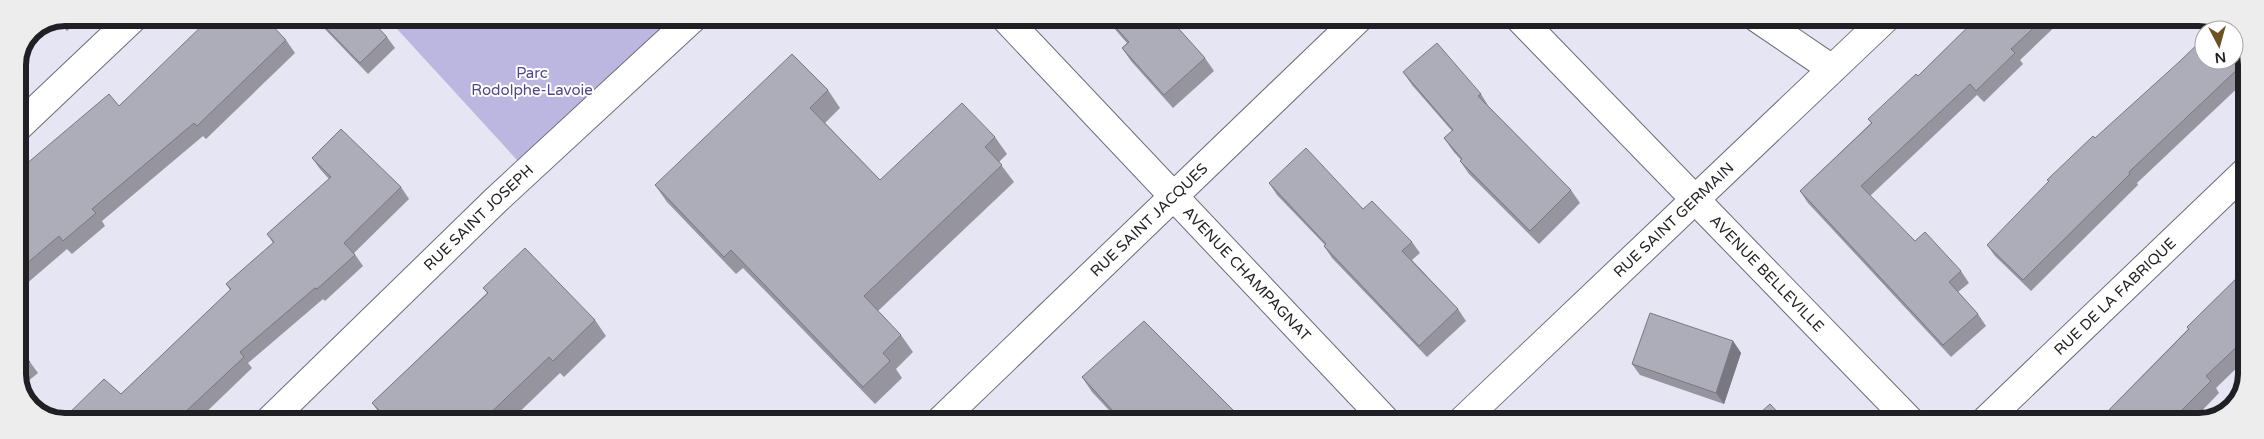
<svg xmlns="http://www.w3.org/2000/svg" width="2264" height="439" font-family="'Varela Round',sans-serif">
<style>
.green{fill:#bcb7e0}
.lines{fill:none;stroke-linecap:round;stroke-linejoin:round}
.minor-casing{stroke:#6d6c78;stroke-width:30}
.minor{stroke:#fff;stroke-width:28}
.wall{fill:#95949f}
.shaded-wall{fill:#797882}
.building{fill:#adacb9;stroke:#797882}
.labels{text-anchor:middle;stroke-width:4;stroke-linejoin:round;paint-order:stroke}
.park-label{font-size:15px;fill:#53458a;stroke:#fff}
.street-label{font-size:15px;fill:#201f24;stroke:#fff}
.rim{fill:none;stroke:#201f24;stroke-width:6}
</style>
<rect width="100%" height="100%" fill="#e6e5f3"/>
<path class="green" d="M387 18H693L528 172Z"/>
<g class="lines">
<defs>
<g id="minor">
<path id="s1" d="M1005 18 1386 421"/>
<path id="s2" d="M1519 18 1910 421"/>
<path d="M1757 18 1832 69"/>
<path d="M18 127 133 18"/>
<path id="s3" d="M269 421 496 200 693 18"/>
<path id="s4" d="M940 421 1359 18"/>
<path id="s5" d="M1462 421 1886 18"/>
<path id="s6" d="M1985 421 2246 171"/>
</g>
</defs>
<use href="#minor" class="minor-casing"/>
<use href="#minor" class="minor"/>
</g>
<path class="wall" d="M65 18H82L67 31 57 21Z
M315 18H369L387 37 395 48 368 74 320 24Z
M1105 18H1169L1205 58 1214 71 1173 108 1131 61 1122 48 1127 43Z
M1977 18H2064L2020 60 2023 64 1984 102 1977 95 1870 196 1915 241 1961 271 1969 283 1958 292 1978 314 1986 326 1951 357 1808 203 1800 191 1871 123 1868 119 1918 76Z
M286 40 295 53 206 139 203 136 102 221 105 226 72 254 67 249 18 291V171Z
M2246 59V80L2137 183 2138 185 2031 291 1995 256 1987 245 2095 138Z
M1403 72 1481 94 1489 107 1571 190 1580 203 1539 244 1469 174 1460 161 1461 160 1453 151 1444 138 1452 131 1412 85Z
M828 90 840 108 825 123 880 180 995 137 1007 154 999 162 1014 182 878 311 901 335 913 352 896 369 902 378 875 404 743 268 736 274 667 202 655 185Z
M312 158 401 187 409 199 354 253 363 266 325 301 323 299 248 363 252 368 197 421H61L121 394 230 290 226 284 273 243 267 234 329 179 320 169Z
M1269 183 1363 209 1412 242 1420 253 1412 260 1458 309 1466 321 1427 357 1332 258 1324 246 1325 245 1277 195Z
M2246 269V359L2216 388 2219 393 2192 421H2098L2188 329 2187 327Z
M483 288 595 320 606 336 564 377 560 373 510 421H385L372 403 487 293Z
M1733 341 1741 353 1724 404 1640 375 1632 364Z
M18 348 30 362 38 373 21 387 18 380Z
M1082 377 1244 421H1119L1092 392Z"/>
<path class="shaded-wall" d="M1733 341 1741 353 1724 404 1716 393Z"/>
<path class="building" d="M210 18H265L286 40 197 126 194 123 92 209 96 213 63 241 59 236 18 271V171L109 94 119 106Z
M316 18H369L387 37 360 63Z
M1107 18H1169L1205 58 1164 95 1122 48 1129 42Z
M1977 18H2044L2011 49 2015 53 1976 91 1970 84 1861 186 1915 241 1925 232 1961 271 1949 282 1978 314 1943 345 1800 191 1872 123 1868 119 1916 74 1918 76Z
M2218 24 2230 30H2212Z
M2234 34 2246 59V61L2129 172 2130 174 2023 280 1987 245 2049 181 2047 180 2093 136 2095 138 2179 62 2204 38V60H2234Z
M1437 43 1481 94 1478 96 1571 190 1530 231 1460 161 1462 159 1444 138 1453 130 1403 72Z
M792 54 828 90 810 108 880 180 962 103 995 137 985 147 1002 165 864 296 901 335 883 353 890 361 863 387 731 250 724 257 655 185Z
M341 129 401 187 344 243 355 255 317 289 315 288 240 352 244 357 182 415 186 418 183 421H61L104 379 121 394 231 289 226 284 274 242 267 234 331 177 312 158Z
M1306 148 1363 209 1372 201 1412 242 1402 251 1458 309 1419 346 1324 246 1326 244 1269 183Z
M525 248 595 320 553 361 549 357 482 421H390L372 403 488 293 483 288Z
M2246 269V338L2206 376 2211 381 2171 421H2098L2189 329 2187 327Z
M1650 313 1733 341 1716 393 1632 364Z
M1144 321 1244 421H1122L1082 377Z
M18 348 30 362 18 372Z
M1770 404 1786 421H1751Z
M1555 411 1565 421H1544Z"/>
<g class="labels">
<g class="park-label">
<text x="532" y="78">Parc<tspan x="532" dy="17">Rodolphe-Lavoie</tspan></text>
</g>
<g class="street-label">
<text dy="5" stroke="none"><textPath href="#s3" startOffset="292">RUE SAINT JOSEPH</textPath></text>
<text dy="5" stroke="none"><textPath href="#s4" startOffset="290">RUE SAINT JACQUES</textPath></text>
<text dy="5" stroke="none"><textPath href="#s5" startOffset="292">RUE SAINT GERMAIN</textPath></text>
<text dy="5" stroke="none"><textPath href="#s1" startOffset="352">AVENUE CHAMPAGNAT</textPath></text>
<text dy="5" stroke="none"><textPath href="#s2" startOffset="356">AVENUE BELLEVILLE</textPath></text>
<text dy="5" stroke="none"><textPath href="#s6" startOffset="180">RUE DE LA FABRIQUE</textPath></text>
</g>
</g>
<path d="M0 0H2264V439H0ZM65 26H2199A39 39 0 0 1 2238 65V374A39 39 0 0 1 2199 413H65A39 39 0 0 1 26 374V65A39 39 0 0 1 65 26Z" fill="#ededed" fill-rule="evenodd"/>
<path class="rim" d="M65 26H2199A39 39 0 0 1 2238 65V374A39 39 0 0 1 2199 413H65A39 39 0 0 1 26 374V65A39 39 0 0 1 65 26Z"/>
<g transform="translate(2219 45) rotate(174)"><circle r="24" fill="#ffffff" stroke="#a6a5a7"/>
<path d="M0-4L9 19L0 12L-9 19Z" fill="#6b5123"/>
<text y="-8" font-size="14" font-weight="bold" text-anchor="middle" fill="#201f24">N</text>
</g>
</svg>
